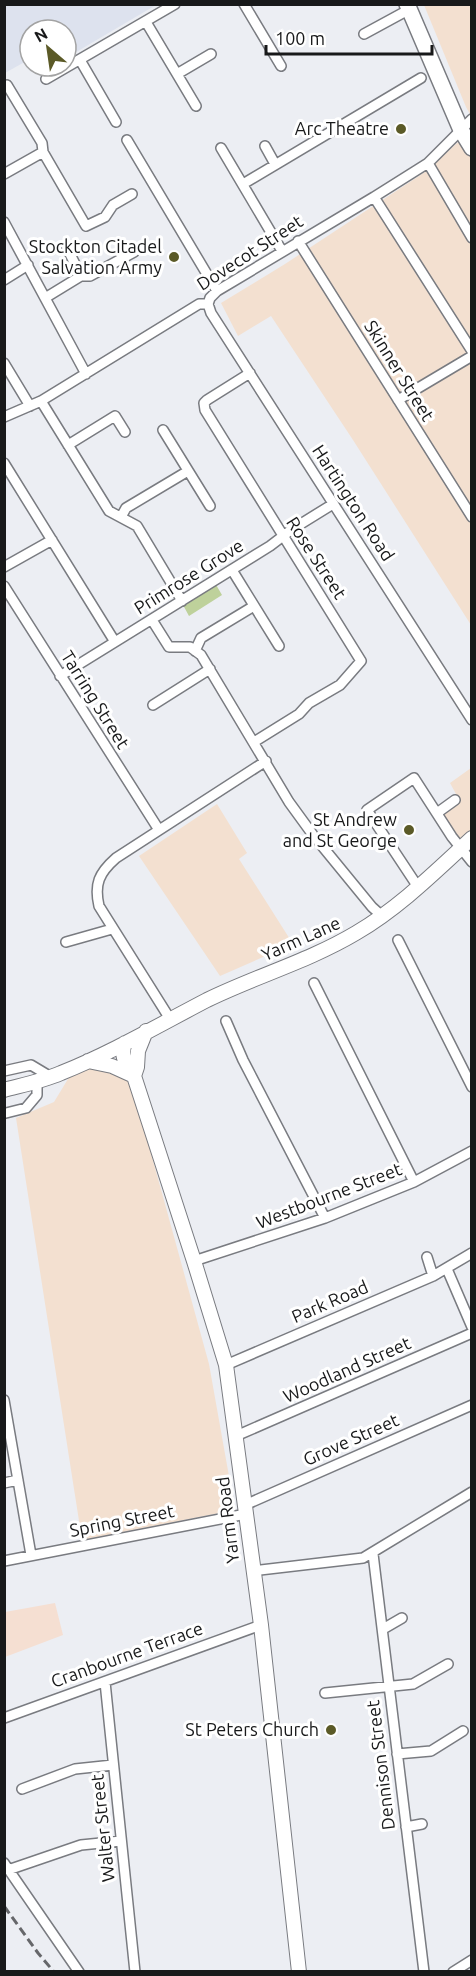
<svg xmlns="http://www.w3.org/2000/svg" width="476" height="1976" font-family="Ubuntu,sans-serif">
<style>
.commercial{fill:#f3e0d0}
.industrial{fill:#f5dfd2}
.built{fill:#dde2ee}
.green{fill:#bed19b}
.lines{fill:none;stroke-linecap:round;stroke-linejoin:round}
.street-casing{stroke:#797b80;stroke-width:12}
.secondary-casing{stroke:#797b80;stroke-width:16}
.primary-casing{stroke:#797b80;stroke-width:18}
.street{stroke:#fff;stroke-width:9}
.secondary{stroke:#fff;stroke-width:14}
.primary{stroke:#fff;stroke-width:15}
.rail{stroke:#66676a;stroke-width:3;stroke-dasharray:9 4.5;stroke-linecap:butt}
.poi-dot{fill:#5b5a27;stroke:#fff;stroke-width:2}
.labels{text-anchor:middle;stroke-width:6;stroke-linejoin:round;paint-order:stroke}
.poi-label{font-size:18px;fill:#18191a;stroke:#fff;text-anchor:end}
.street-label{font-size:18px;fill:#18191a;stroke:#fff}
</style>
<rect width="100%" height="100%" fill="#eceef3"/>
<path class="commercial" d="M424 5H471V116L466 107Z
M471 130V625L353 440 271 316 238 336 221 303 285 264 428 170Z
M471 768V858L439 806 456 794 450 783Z
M217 804 247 853 239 859 293 944 220 976 139 856Z
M122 1059 135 1095 209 1364 235 1510 82 1540 16 1118 54 1102 71 1074Z"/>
<path class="industrial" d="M55 1603 63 1635 5 1657V1612Z"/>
<path class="built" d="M5 4H156V5L66 58V30H30V59L5 73Z"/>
<path class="green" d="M215 583 222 595 189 616 183 605 213 587Z"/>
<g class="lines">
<defs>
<path id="street" d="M244 4 281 66
M146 22 196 106
M364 34 410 9
M80 60 116 122
M177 74 211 54
M46 79 175 4
M7 85 42 143 43 152
M127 140 217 291
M265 146 275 164
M221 148 282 251
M428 163 472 238
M4 174 43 152 86 226 105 217 113 205 132 194
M243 184 421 78
M374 197 472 351
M4 222 86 374
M298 241 472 517
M67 248 81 276
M4 280 28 265
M45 298 81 276H90L134 252
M208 304 211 313 472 720
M208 304 210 298 217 291 374 197 428 163 472 119
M4 363 30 406
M250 373 207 400 204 403 205 410 361 661 340 685 309 703 299 714 254 742
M398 400 472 356
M41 401 109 511 137 526 182 601
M4 417 41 401 199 304H208
M163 430 210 506
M68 445 115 416 125 432
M4 463 115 642
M121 517 126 508 188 471
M4 567 52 540
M232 570 279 646
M4 586 159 830
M152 620 169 647H190L201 655 289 802 313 835 372 907 382 916
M195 651 201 638 254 606
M60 676 270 546 291 530 333 504
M153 705 210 669
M437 813 455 800
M418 887 367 810 414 778 452 837 472 862
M398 940 472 1087
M66 942 112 929
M314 983 414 1182
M170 1019 99 906C94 884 99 873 116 858L266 761
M226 1021 243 1060 325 1218
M4 1071 31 1065 51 1077
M6 1113 26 1108 37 1095V1081
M427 1257 433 1276
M194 1261 325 1218 414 1182 472 1151
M447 1269 472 1327
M226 1365 433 1276 472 1253
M4 1400 31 1555
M236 1436 472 1333
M4 1483 18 1480
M245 1505 472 1405
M373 1554 424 1972
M4 1561 246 1514
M252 1571 363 1558 472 1492
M383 1629 402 1618
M105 1682 135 1972
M325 1693 413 1684 448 1664
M4 1718 261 1625
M397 1754 431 1751 463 1731
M22 1789 75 1769 113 1765
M406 1827 422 1824
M4 1863 79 1972
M8 1870 81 1845 121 1841
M453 1972 472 1960"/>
<path id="secondary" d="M125 1043C120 1056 126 1064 134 1076L194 1261 226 1365 261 1625 299 1972
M88 1061 112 1066 134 1076
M134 1076 137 1067 138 1051 146 1031
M4 1090C23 1085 43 1081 61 1073 111 1053 159 1025 207 1000 256 976 309 961 356 933 399 908 435 872 472 838"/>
<path id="primary" d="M407 4 461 130 472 148"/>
</defs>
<use href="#street" class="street-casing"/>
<use href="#secondary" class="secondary-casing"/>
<use href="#primary" class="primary-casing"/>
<use href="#street" class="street"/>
<use href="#secondary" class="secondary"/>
<use href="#primary" class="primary"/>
<path class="rail" d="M4 1906 38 1953 54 1972"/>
</g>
<g class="poi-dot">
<circle cx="401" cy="129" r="6"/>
<circle cx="174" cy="257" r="6"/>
<circle cx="409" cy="830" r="6"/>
<circle cx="331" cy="1730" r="6"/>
</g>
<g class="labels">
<g class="poi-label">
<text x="389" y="135">Arc Theatre</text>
<text x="162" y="253">Stockton Citadel<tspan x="162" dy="21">Salvation Army</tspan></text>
<text x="397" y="826">St Andrew<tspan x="397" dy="21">and St George</tspan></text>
<text x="319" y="1736">St Peters Church</text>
</g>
<g class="street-label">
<text transform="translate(250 253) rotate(-33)" y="6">Dovecot Street</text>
<text transform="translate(399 371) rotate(58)" y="6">Skinner Street</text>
<text transform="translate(353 503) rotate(57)" y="6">Hartington Road</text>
<text transform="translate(316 558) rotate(57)" y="6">Rose Street</text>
<text transform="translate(189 577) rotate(-32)" y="6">Primrose Grove</text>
<text transform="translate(95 700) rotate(58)" y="6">Tarring Street</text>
<text transform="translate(301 939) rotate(-24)" y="6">Yarm Lane</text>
<text transform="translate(329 1196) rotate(-21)" y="6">Westbourne Street</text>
<text transform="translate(330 1302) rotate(-23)" y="6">Park Road</text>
<text transform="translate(347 1370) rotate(-24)" y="6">Woodland Street</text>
<text transform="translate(351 1440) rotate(-24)" y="6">Grove Street</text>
<text transform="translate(228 1520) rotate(-97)" y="6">Yarm Road</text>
<text transform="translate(122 1521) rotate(-11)" y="6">Spring Street</text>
<text transform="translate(127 1655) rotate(-20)" y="6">Cranbourne Terrace</text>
<text transform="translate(381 1765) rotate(-97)" y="6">Dennison Street</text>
<text transform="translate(103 1828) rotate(-96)" y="6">Walter Street</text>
</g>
</g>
<rect width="476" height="1976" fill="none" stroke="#18191a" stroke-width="12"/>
<g transform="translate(48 48) rotate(331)"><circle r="28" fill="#ffffff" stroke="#a3a3a3" stroke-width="1.5"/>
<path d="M0-4.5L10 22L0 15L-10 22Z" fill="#5b5a27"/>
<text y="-9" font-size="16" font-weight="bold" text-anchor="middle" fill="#18191a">N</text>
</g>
<path d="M266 45v9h166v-9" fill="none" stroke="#18191a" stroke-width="3"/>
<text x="275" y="45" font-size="18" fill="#18191a" stroke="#ffffff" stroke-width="4.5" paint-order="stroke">100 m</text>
</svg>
